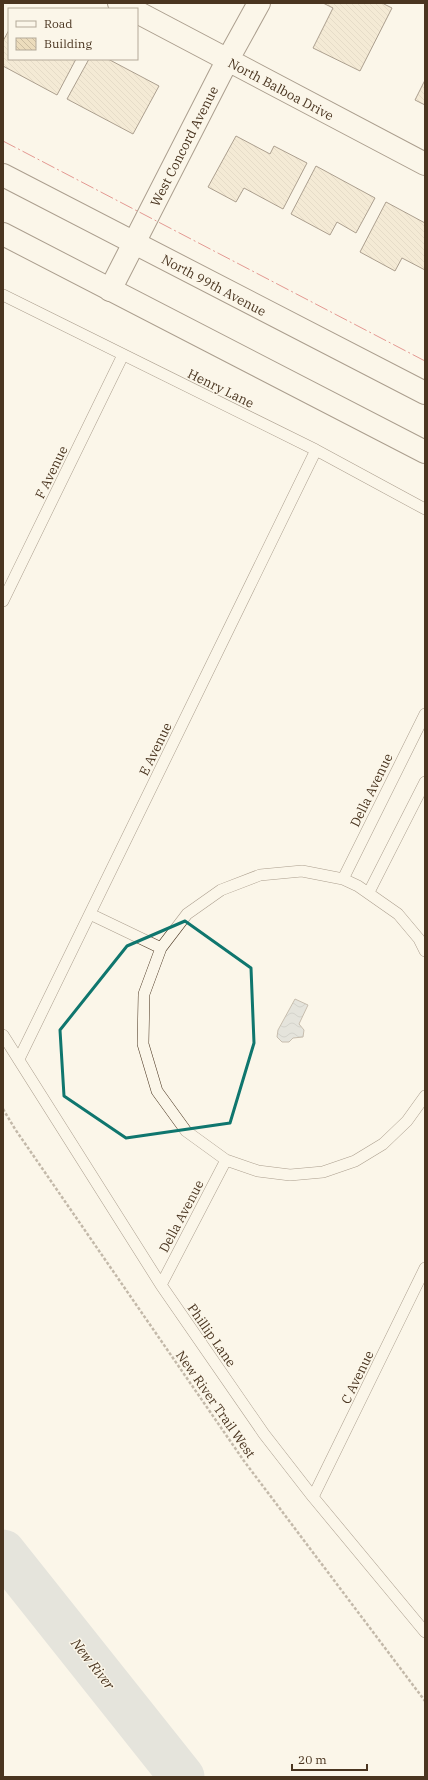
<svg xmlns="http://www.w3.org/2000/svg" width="428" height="1780" font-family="'IBM Plex Serif',serif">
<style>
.water{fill:url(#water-waves);stroke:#887966}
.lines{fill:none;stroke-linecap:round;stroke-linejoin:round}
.river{stroke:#c9cecd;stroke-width:45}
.building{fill:url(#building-back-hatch);stroke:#4a3520}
.service-casing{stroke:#4a3520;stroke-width:12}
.minor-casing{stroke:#4a3520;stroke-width:24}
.secondary-casing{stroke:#4a3520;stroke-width:24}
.path{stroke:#7f6f5c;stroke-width:2.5;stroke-dasharray:3 2;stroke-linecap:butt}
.service{stroke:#fbf6e9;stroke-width:11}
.minor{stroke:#fbf6e9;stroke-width:22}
.secondary{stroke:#fbf6e9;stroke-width:22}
.power{stroke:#c62828;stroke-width:1;stroke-dasharray:14 3 2 3;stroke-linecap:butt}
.marked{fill:none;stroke:#0f766e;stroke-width:3;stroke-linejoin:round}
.labels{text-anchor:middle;stroke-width:3;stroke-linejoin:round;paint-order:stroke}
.street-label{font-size:13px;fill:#4a3520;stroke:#fbf6e9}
.water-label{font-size:14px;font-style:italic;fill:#4a3520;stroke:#fbf6e9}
</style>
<defs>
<pattern id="water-waves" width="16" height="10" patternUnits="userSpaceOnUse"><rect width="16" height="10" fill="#c9cecd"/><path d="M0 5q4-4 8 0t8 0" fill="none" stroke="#a5a8a6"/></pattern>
<pattern id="building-back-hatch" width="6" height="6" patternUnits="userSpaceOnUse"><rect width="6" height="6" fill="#ecdcbc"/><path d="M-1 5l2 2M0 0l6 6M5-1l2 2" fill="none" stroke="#ccbda1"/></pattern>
</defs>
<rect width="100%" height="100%" fill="#fbf6e9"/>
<path class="water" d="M295 999 308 1005 299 1024 304 1030 303 1037 293 1038 289 1042H282L277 1037 278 1030Z"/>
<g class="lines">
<path class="river" d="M3 1552 182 1777"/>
</g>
<path class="building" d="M323 3H382L392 8 360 71 313 48 333 8Z
M9 30V59H76L57 95 3 66V41Z
M89 59H108L159 86 133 134 67 99Z
M425 80V105L415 100Z
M236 136 270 154 274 146 307 163 283 209 244 188 236 202 208 187Z
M316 166 375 198 356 233 337 222 330 235 291 214Z
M386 202 425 223V270L402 258 395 271 360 252Z"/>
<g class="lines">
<defs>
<path id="service" d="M3 295 316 450 425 509
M3 601 123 355
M343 879 425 714
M369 892 425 782
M90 914 161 948
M425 951 419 939 398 914 358 886 343 879 302 871 260 875 221 890 187 914 161 948 144 994 143 1044 157 1091 186 1131 226 1160 258 1171 290 1175 323 1172 355 1161 383 1144 407 1121 425 1096
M3 1035 161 1285 264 1434 313 1497 425 1632
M19 1059 316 450
M161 1285 226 1160
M313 1497 425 1268"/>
<path id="minor" d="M119 3 131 9
M137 12 425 164
M110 290 227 61 259 3"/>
<path id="secondary" d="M3 175 425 393
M3 234 425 452"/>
</defs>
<use href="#service" class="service-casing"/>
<use href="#minor" class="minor-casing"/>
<use href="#secondary" class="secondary-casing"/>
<path class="path" d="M3 1109 15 1129 244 1461 425 1701"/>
<use href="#service" class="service"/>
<use href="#minor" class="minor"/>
<use href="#secondary" class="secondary"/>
<path class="power" d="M3 141 425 361"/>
</g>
<path d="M0 0H428V1780H0ZM185 921 251 968 254 1043 230 1123 126 1138 64 1096 60 1030 127 946Z" fill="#fbf6e9" fill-opacity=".55" fill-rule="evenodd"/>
<path class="marked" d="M185 921 251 968 254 1043 230 1123 126 1138 64 1096 60 1030 127 946Z"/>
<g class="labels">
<g class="street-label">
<text transform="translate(281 89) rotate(28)" y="5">North Balboa Drive</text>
<text transform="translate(184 146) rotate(-63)" y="5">West Concord Avenue</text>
<text transform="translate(214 285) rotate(28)" y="5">North 99th Avenue</text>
<text transform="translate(221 388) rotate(26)" y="5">Henry Lane</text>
<text transform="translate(51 472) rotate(-64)" y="5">F Avenue</text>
<text transform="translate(155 749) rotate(-64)" y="5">E Avenue</text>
<text transform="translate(371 790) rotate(-64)" y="5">Della Avenue</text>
<text transform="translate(181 1216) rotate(-62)" y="5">Della Avenue</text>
<text transform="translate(212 1335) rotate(55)" y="5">Phillip Lane</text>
<text transform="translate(357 1377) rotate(-64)" y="5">C Avenue</text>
<text transform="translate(216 1404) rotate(55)" y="5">New River Trail West</text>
</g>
<g class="water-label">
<text transform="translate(93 1664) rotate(52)" y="5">New River</text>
</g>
</g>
<rect width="428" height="1780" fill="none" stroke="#4a3520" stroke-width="8"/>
<rect x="8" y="8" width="130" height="52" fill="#fbf6e9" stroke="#b4a999"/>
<rect x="16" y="21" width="20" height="6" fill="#fbf6e9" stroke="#b4a999"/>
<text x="44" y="28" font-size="12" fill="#4a3520">Road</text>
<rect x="16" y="38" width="20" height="12" fill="url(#building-back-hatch)" stroke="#b4a999"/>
<text x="44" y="48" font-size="12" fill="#4a3520">Building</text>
<path d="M292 1764v6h75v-6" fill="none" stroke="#4a3520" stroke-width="2"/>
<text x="298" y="1764" font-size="12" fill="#4a3520" stroke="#fbf6e9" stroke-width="3" paint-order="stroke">20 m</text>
</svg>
